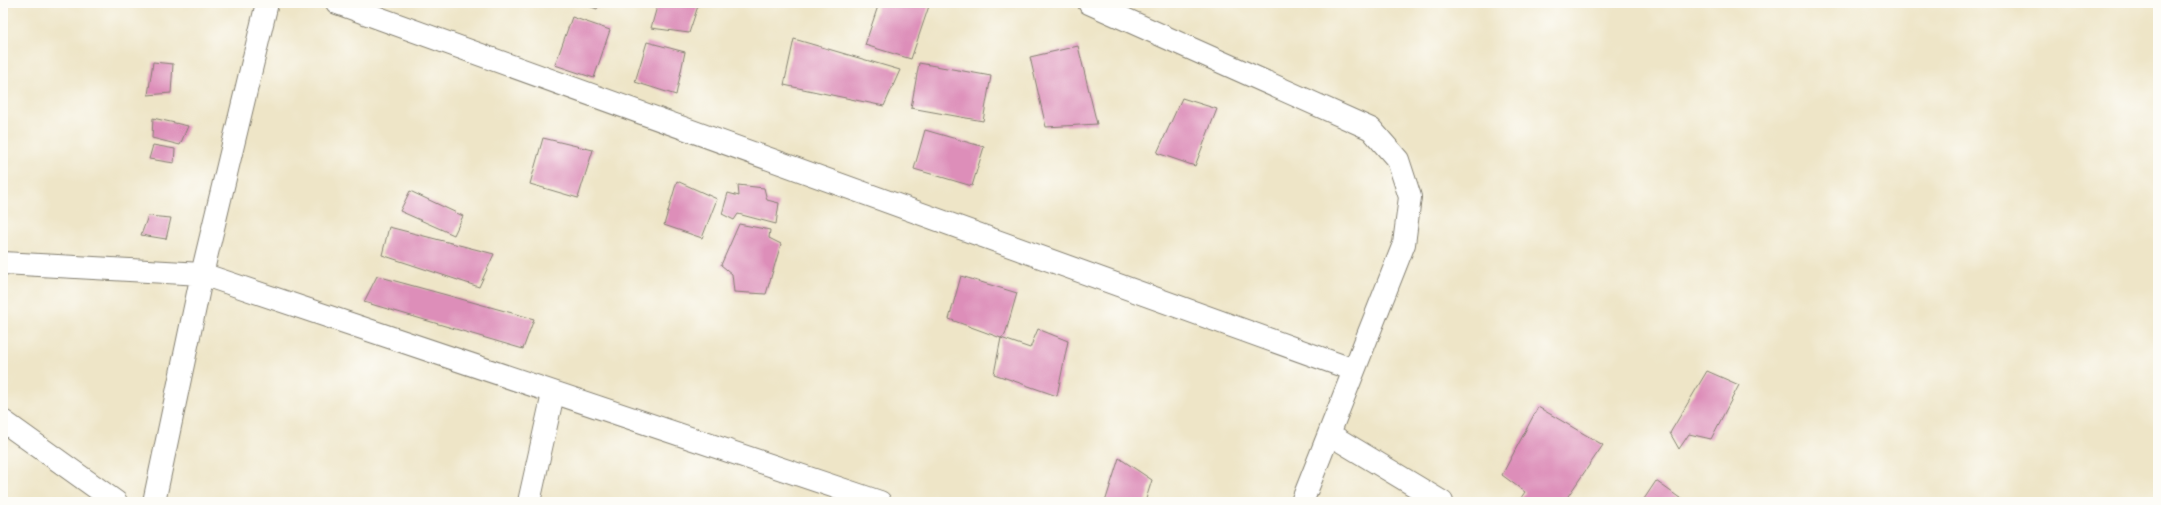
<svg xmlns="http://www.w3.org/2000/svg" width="2161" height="505" font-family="'Patrick Hand',sans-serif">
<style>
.building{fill:#dd8eb9}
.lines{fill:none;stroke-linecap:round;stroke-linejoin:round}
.minor-casing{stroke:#858072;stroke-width:24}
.minor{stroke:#fff;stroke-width:22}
</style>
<rect width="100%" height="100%" fill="#fdfcf7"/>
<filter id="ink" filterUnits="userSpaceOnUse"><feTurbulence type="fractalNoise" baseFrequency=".025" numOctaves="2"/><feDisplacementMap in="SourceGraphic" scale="8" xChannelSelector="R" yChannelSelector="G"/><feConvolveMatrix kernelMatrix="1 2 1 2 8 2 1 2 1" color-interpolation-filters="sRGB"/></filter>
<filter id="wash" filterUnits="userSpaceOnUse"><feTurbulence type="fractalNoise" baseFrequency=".012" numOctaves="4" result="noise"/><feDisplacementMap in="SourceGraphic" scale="16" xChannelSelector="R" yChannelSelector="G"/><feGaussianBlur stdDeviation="0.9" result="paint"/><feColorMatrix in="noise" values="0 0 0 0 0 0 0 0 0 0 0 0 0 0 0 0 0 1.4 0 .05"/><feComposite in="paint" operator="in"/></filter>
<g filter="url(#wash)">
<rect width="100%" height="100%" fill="#eee5c7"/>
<g id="blocks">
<path class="building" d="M580 3H599L597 9Z
M658 3H699L689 33 651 28Z
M879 3H930L911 59 865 45Z
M572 17 610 30 594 78 555 65Z
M794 39 900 70 884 106 784 85Z
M647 42 685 52 676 95 635 82Z
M1078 46 1097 124 1046 127 1030 57Z
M153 62 173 64 171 93 148 95Z
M919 63 991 76 983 121 911 108Z
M1182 98 1217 109 1195 166 1157 153Z
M153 118 188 126 180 145 152 138Z
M925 130 984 147 972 186 914 169Z
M543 138 593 150 578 198 530 184Z
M153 145 175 149 174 163 149 159Z
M677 181 717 199 702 238 664 225Z
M738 185 764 188 767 200 779 203 776 224 738 214 734 220 722 214 728 193 739 196Z
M410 191 463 216 454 235 400 211Z
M148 216 171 218 166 239 141 235Z
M739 224 770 230 769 238 781 244 766 294 734 292 732 274 721 265Z
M389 227 494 254 479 287 382 255Z
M377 276 534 319 523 349 364 302Z
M961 276 1017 293 1005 335 1001 338 949 319Z
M1038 329 1068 341 1057 396 994 374 1001 338 1030 348Z
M1707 371 1739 385 1711 439 1689 434 1679 449 1670 433Z
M1538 407 1603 445 1564 502H1518L1525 492 1502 475Z
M1119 458 1152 480 1145 502H1105Z
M1656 481 1684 501 1683 502H1642Z"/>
</g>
</g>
<g filter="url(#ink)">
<use href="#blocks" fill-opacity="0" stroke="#858072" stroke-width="1"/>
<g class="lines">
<defs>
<path id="minor" d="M337 3 1354 370
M1089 3 1371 129 1398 160 1410 197 1404 244 1302 502
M3 263 202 274 880 502
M3 421 116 502
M1329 434 1442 502
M154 502 202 274 267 3
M529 502 553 394"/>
</defs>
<use href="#minor" class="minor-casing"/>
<use href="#minor" class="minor"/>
</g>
</g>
<rect width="2161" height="505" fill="none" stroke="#fdfcf7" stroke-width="16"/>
</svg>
